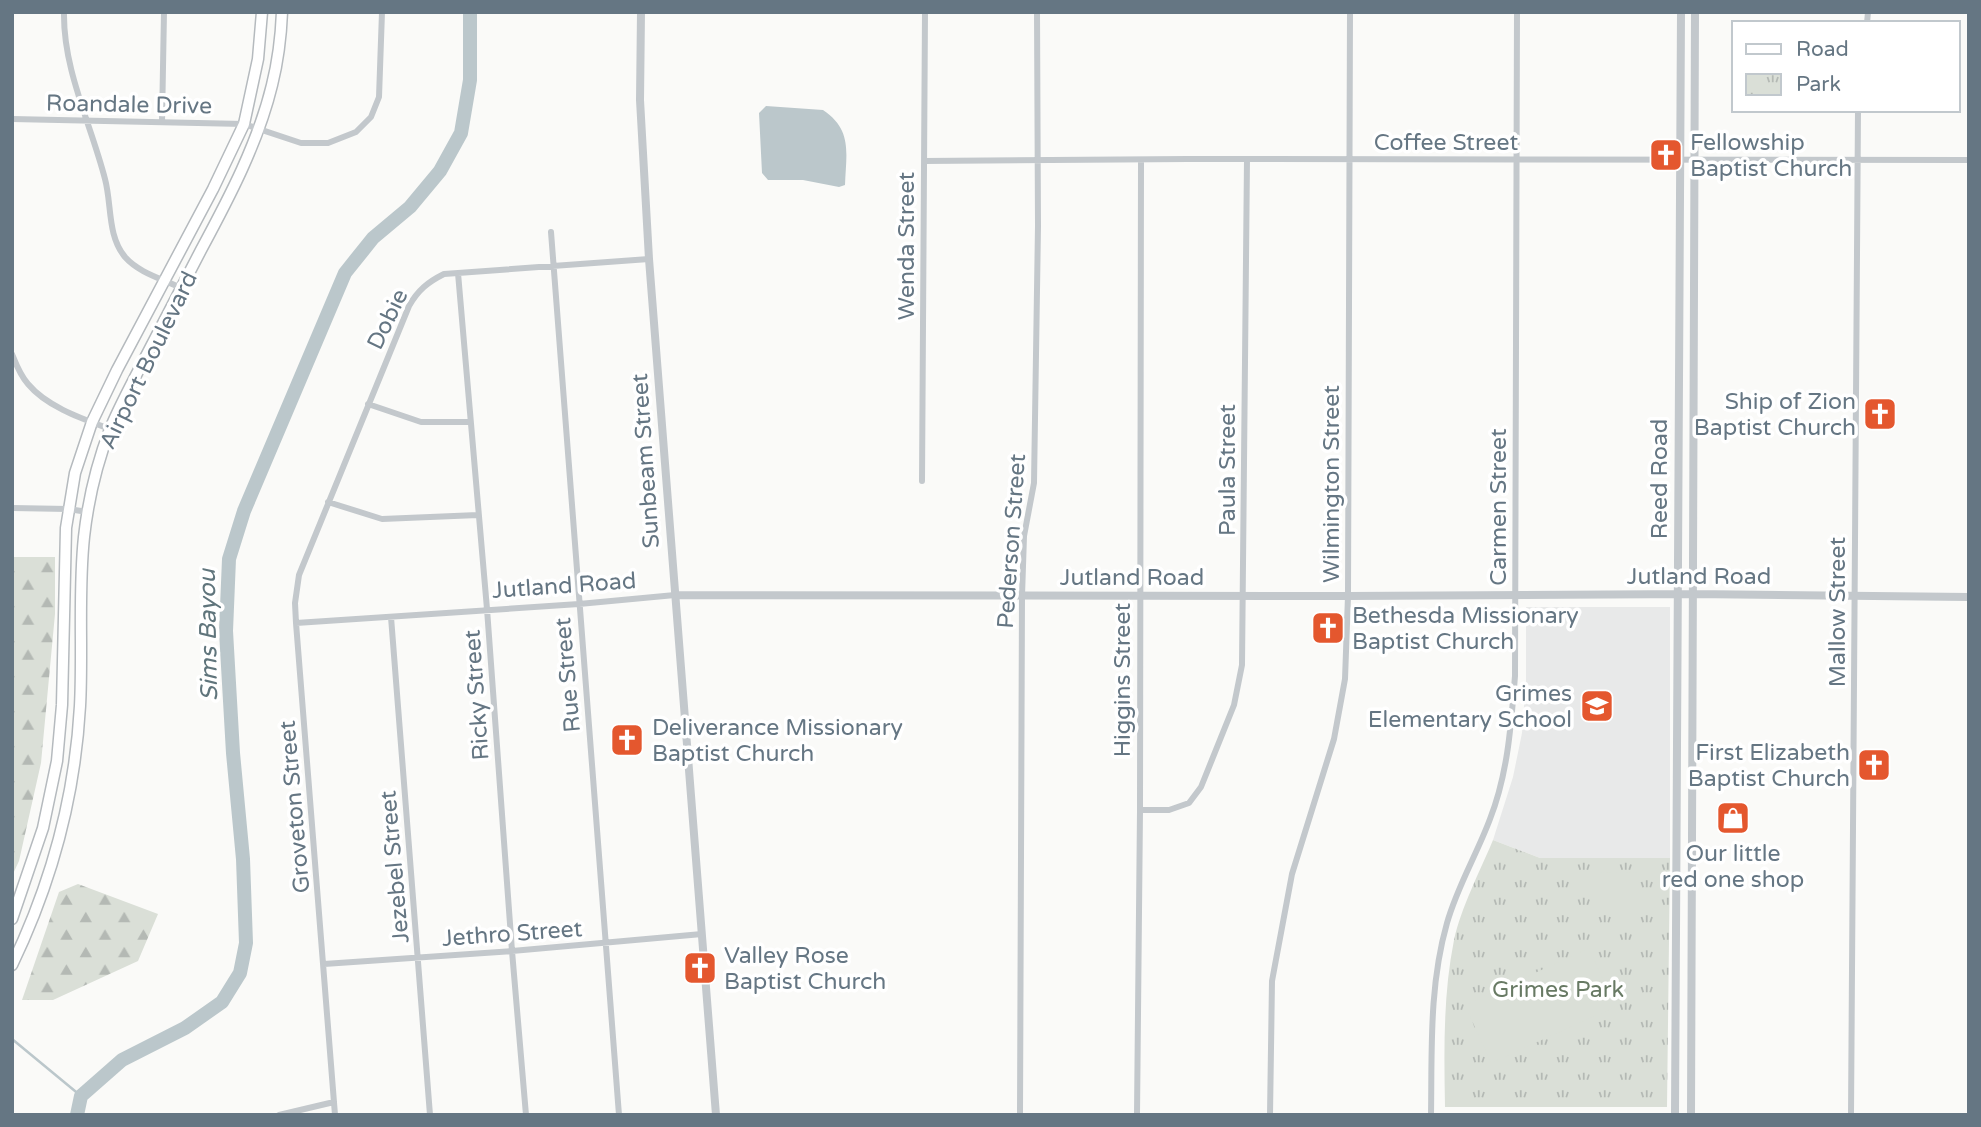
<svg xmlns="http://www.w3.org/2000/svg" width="1981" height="1127" font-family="'Varela Round',sans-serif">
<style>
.built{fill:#e8e9e9}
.forest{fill:url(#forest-firs)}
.park{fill:url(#park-tufts)}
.pitch{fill:#dadfd7}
.water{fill:#bbc7cb}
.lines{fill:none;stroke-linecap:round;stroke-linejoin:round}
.stream{stroke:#bbc7cb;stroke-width:2.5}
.river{stroke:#bbc7cb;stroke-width:14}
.primary-casing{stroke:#b5babe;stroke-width:13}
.minor{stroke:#c3c8cc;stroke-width:6}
.tertiary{stroke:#c3c8cc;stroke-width:8}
.primary{stroke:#fff;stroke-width:10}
.labels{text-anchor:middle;stroke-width:7;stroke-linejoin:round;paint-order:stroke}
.street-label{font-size:23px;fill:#657683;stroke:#fff}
.poi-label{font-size:23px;fill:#657683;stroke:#fff;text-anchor:start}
.park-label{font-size:23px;fill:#687a64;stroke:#fff}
.water-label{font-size:24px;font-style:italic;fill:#60757c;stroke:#fff}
</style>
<defs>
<pattern id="forest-firs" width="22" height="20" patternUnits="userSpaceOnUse" patternTransform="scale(1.75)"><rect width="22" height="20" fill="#dadfd7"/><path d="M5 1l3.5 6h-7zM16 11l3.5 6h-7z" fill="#b4b9b4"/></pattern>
<pattern id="park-tufts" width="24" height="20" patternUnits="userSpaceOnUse" patternTransform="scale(1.75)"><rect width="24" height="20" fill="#dadfd7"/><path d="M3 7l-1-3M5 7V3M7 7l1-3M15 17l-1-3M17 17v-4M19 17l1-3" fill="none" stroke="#b4b9b4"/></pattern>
</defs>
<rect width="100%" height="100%" fill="#fafaf8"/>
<path class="built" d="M1526 607H1670V858H1540L1493 840 1513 777 1522 733 1526 680Z"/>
<path class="forest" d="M12 557H55V614L41 763 19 861 12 876Z
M78 884 158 914 138 961 53 1000H22L59 892Z"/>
<path class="park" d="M1493 840 1540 858H1670L1667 1107H1445C1444 1051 1443 995 1454 940 1461 908 1480 871 1493 840Z"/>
<path class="pitch" d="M1597 872 1640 873V912H1597Z
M1589 948 1615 1007 1491 1063 1465 1005Z"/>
<path class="water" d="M766 106 823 110C853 130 846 154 845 185L839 187 803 180H768L762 173 759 113Z"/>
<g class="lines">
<path class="stream" d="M12 1039 81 1096"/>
<path class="river" d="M77 1115 81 1096 122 1060 185 1028 222 1002 240 973 246 943 243 859 233 753 226 631 229 559 244 511 345 273 373 238 410 207 440 171 461 133 470 80V12"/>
<defs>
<path id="primary" d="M12 919 43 828 57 761 62 705 66 528 75 473 92 422 117 370 213 189 244 124 258 59 262 12
M12 965C51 884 75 796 80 706 83 650 78 593 84 537 88 501 97 463 110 429 120 405 133 381 145 358 164 322 182 286 201 250 229 198 258 143 272 85 278 61 281 37 282 12"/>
</defs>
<use href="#primary" class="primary-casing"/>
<path class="minor" d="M64 12C63 70 91 124 105 179 112 205 107 235 125 257 139 273 163 279 181 288
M1867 23 1868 12
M12 119 244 124 301 143H328L356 132 371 117 379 97 382 12
M162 122 164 12
M924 161 1188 159 1969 160
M551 232 619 1115
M458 273 487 609 512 951 526 1115
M12 354C16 364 20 375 28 384 47 407 83 419 110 429
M368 404 421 422H470
M922 481 925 12
M328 502 382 519 478 515
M12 508 68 509 88 512
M391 617 430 1115
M296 623 579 604 675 595
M1140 810H1169L1189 803 1201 787 1234 705 1242 665 1247 159
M324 964 512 951 702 934
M279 1115 334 1102
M335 1115 296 623 295 603 299 575 409 306C418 290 428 282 444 274L649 259
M1020 1115 1022 596 1024 536 1034 483 1038 226 1037 12
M1137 1115 1140 810 1141 161
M1270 1115 1272 981 1292 874 1334 739 1345 679 1348 596 1350 12
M1431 1115C1432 1050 1429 986 1447 923 1457 887 1477 854 1490 819 1508 773 1511 725 1515 676L1517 12
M1851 1115 1858 110"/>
<path class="tertiary" d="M641 12 640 100 649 259 716 1115
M675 595 1348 596 1693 594 1969 597
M1675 1115 1681 12
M1691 1115 1695 12"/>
<use href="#primary" class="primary"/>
</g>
<defs>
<symbol id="church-square" viewBox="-11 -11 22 22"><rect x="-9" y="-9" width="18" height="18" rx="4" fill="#e4572e" stroke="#fff"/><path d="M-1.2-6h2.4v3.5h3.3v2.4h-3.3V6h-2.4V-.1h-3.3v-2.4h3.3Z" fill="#fff"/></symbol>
<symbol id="school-square" viewBox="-11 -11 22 22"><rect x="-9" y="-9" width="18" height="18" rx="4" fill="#e4572e" stroke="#fff"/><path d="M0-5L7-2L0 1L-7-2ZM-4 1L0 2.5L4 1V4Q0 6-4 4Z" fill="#fff"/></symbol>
<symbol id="shop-square" viewBox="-11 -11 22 22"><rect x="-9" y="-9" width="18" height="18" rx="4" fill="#e4572e" stroke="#fff"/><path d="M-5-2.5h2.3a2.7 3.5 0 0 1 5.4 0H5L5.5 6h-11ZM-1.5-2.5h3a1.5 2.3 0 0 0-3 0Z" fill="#fff"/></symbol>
</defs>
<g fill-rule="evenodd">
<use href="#church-square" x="1647" y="136" width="38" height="38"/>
<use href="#church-square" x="1861" y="395" width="38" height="38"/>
<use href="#church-square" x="1309" y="609" width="38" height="38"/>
<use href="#school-square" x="1578" y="687" width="38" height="38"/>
<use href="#church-square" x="608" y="721" width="38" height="38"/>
<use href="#church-square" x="1855" y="746" width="38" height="38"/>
<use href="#shop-square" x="1714" y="799" width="38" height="38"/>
<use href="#church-square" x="681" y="949" width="38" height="38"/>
</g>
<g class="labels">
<g class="street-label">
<text transform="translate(129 104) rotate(1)" y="8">Roandale Drive</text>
<text x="1446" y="150">Coffee Street</text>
<text transform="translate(906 246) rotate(-90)" y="8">Wenda Street</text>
<text transform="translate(387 319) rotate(-64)" y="8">Dobie</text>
<text transform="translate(148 360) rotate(-64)" y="8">Airport Boulevard</text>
<text transform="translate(645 461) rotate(-94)" y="8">Sunbeam Street</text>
<text transform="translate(1227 470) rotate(-90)" y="8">Paula Street</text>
<text transform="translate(1659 479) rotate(-90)" y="8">Reed Road</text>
<text transform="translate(1331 484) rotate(-90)" y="8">Wilmington Street</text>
<text transform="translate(1498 507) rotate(-90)" y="8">Carmen Street</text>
<text transform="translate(1011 541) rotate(-86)" y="8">Pederson Street</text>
<text x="1699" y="584">Jutland Road</text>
<text x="1132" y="585">Jutland Road</text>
<text transform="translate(564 585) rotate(-4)" y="8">Jutland Road</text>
<text transform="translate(1837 612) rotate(-90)" y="8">Mallow Street</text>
<text transform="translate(567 675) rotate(-95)" y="8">Rue Street</text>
<text transform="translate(1122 680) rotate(-90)" y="8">Higgins Street</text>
<text transform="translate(476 695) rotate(-94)" y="8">Ricky Street</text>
<text transform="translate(294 807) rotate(-95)" y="8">Groveton Street</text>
<text transform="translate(394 867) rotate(-95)" y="8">Jezebel Street</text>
<text transform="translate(512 933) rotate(-4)" y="8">Jethro Street</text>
</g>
<g class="poi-label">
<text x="1690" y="150">Fellowship<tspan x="1690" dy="26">Baptist Church</tspan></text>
<text x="1856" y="409" text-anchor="end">Ship of Zion<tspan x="1856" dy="26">Baptist Church</tspan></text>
<text x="1352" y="623">Bethesda Missionary<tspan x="1352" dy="26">Baptist Church</tspan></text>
<text x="1572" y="701" text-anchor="end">Grimes<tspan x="1572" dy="26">Elementary School</tspan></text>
<text x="652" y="735">Deliverance Missionary<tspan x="652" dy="26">Baptist Church</tspan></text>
<text x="1850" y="760" text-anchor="end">First Elizabeth<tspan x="1850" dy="26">Baptist Church</tspan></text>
<text x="1733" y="861" text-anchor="middle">Our little<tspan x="1733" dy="26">red one shop</tspan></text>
<text x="724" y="963">Valley Rose<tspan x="724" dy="26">Baptist Church</tspan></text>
</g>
<g class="park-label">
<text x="1558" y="997">Grimes Park</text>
</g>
<g class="water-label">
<text transform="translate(208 635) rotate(-91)" y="8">Sims Bayou</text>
</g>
</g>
<rect width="1981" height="1127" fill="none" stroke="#657683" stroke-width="28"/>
<rect x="1732" y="21" width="228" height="91" fill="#ffffff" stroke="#c1c8cd" stroke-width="2"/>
<rect x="1746" y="44" width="35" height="10" fill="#ffffff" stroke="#c1c8cd" stroke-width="2"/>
<text x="1796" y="56" font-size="21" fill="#657683">Road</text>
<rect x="1746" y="74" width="35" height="21" fill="url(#park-tufts)" stroke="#c1c8cd" stroke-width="2"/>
<text x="1796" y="91" font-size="21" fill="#657683">Park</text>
</svg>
